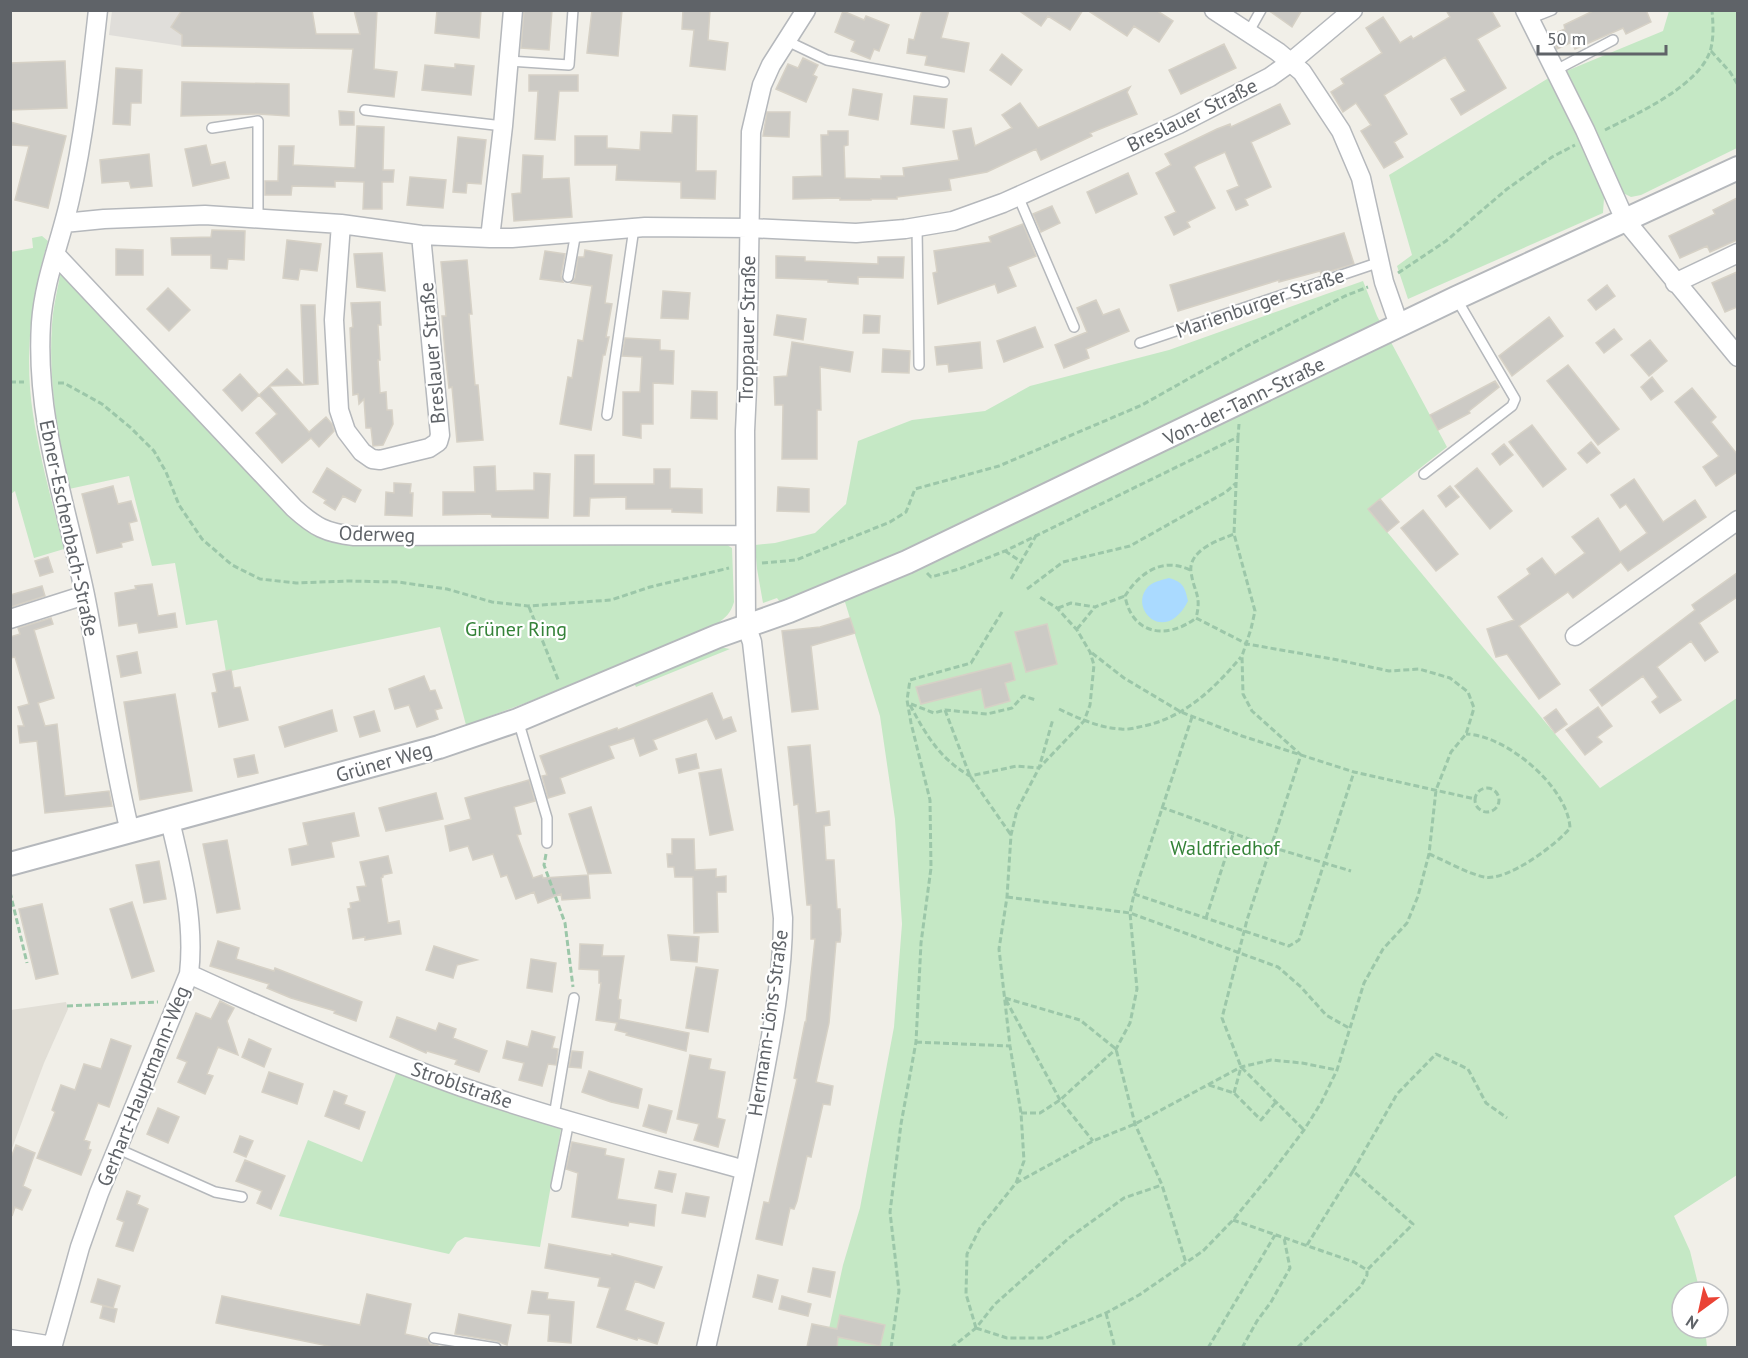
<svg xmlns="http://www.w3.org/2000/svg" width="1748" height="1358" font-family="'PT Sans',sans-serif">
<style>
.industrial{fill:#e0deda}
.education{fill:#e1ded6}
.green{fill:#c5e8c5}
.water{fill:#aadaff}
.building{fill:#cccac5;stroke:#d6d1c6;stroke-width:1.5}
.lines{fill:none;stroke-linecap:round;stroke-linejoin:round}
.service-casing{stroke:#b5b8bc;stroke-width:12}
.minor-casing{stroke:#b5b8bc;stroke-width:21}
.tertiary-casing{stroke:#b5b8bc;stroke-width:26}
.path{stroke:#9cc7a9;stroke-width:3;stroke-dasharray:6 3;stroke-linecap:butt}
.service{stroke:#fff;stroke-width:9}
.minor{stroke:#fff;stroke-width:18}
.tertiary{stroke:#fff;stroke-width:22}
.labels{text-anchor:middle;stroke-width:4.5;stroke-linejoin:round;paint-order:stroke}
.street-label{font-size:20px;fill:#5f6368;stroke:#fff}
.park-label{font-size:20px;fill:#348238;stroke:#fff}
</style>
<rect width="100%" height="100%" fill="#f1efe8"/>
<path class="industrial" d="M112 11H295L302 49 182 46 109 35Z"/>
<path class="education" d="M66 1002 68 1009 44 1063 11 1151V1010Z"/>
<path class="green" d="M1669 11H1737V148L1641 195 1631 197 1619 191 1564 72 1663 31Z
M1552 76 1600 173 1604 198 1603 213 1408 299 1397 266 1412 255 1389 175Z
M42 236 48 241C31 297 24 356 33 414 40 460 53 505 64 549L34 558 15 491 11 494 10 252 33 248 32 238Z
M61 270 303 527 316 536 332 541 722 542 732 548 734 602C731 613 725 618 717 624L528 702 466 725 440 627 226 672 217 620 186 625 175 563 152 566 129 476 69 489C58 434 48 382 52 325 53 307 58 288 61 270Z
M1363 281 1377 316 1447 447 1368 509 1600 788 1737 698V1175L1674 1216 1690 1251 1700 1292H1682V1328H1705L1707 1347H825L843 1265 860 1208 894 1027 902 924 895 819 880 716 845 602 794 622 777 598 763 603 757 569 755 545 775 543 815 533 846 504 858 441 912 420 985 411 1030 386 1169 350Z
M720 647 730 649 636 687 634 683Z
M397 1071 561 1129 540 1247 465 1237 457 1242 449 1254 279 1216 308 1140 362 1162Z"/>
<path class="water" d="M1169 578C1183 582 1185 587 1188 601 1165 646 1129 609 1147 588 1151 582 1162 580 1169 578Z"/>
<path class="building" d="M182 10H312L316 34H360L354 10H377L374 69 397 72 394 97 348 92 353 49 182 46V35L171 27Z
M437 10H481L479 38 435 33Z
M524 10H552L549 50 521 48Z
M592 10H622L618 56 587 53Z
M683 10H710L708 40 728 43 725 70 690 66 694 30 682 29Z
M922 10H949L941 38 969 43 964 72 925 65 927 56 907 53 909 39 914 40Z
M1018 10H1083L1070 30 1048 16 1041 26Z
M1087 10H1156L1173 21 1159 42 1134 26 1127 36Z
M1268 10H1302L1292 27Z
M1446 10H1491L1500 26 1477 39 1506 88 1461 115 1451 99 1466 91 1445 57 1384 95 1407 134 1394 142 1403 157 1384 168 1361 131 1371 125 1356 103 1343 112 1331 92 1344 84 1341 79 1382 53 1366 28 1383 17 1400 43 1411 36 1413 39 1450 17Z
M1595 10H1646L1651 22 1626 34 1623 28 1575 49 1572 42 1557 49 1551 35 1565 29 1564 25Z
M843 11 864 20 866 16 889 25 879 51 874 49 870 59 851 51 855 41 835 32Z
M1224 44 1236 68 1181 94 1169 70Z
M1002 54 1022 70 1011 85 990 70Z
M803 58 818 65 813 75 817 77 806 102 776 89 788 64 798 68Z
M65 61 67 108 10 110V63Z
M455 64 474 66 471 95 422 90 425 65 455 68Z
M116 68 142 70 141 103H131L130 125 113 124Z
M529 75H578V91H559L555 140 535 139 538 91H529Z
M182 82 289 84V116L258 114 181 116Z
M1130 87 1127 92 1137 114 1090 133 1092 136 1041 160 1036 149 987 172 949 179 951 190 897 197V199H871V200H840V198L793 199V177L822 176 821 135H828V131H848V145L844 146 845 178 881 179V176H904L903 168 959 160 953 131 971 128 975 146 1012 128 1002 115 1020 103 1038 128Z
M853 89 882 94 878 120 849 115Z
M914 96 947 99 944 128 911 124Z
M1280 104 1290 124 1251 142 1271 187 1245 199 1248 205 1236 210 1227 191 1239 186 1225 152 1198 164 1194 167 1215 208 1187 222 1190 227 1174 235 1165 217 1176 212 1156 173 1171 165 1165 154 1217 129 1230 124 1231 127Z
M339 111 354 112V125H340Z
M767 112H790L789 137 763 136Z
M673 115 697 116 696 171H716L715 199 681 198V182L616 180 617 165H575V136H607V148L640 150 641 132 672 133Z
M10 122 66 136 48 208 15 200 29 146 12 145Z
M357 126 384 127 383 170H394L393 182H382V209H363L364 182 335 181V187L292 186 291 195H265V181H278L279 146H294L293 165 355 168Z
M458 137 486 140 481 184 467 183 466 193 453 192Z
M206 145 211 165 225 162 229 178 193 186 185 149Z
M149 154 152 186 131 188 129 181 102 183 100 160Z
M523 155 543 156 542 179 569 178 572 217 514 221 512 194 521 193Z
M1128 173 1137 194 1096 213 1087 192Z
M410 177 446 180 443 208 407 205Z
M1737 198V240L1710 252 1707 246 1680 258 1669 236 1715 214 1713 210Z
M1052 206 1060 223 1041 232 1033 214Z
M1023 224 1036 256 1008 267 1016 286 998 293 995 284 938 304 933 273 937 272 934 251 991 242 989 237Z
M212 230 245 231 244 260 228 259 227 269 211 268V255H172L171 238 211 237Z
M1344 233 1354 264 1321 274 1320 271 1279 282V280L1178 311 1170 285Z
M287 240 321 244 317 271 300 269 298 280 283 278Z
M116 249 143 250V275H116Z
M585 250 612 255 605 303 612 304 606 337H609L605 355H603L591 430 560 424 568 377 572 378 578 340 583 341 592 286 571 283 575 278 578 257H584Z
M545 251 565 254 561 276 563 282 540 279Z
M382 253 385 291 357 287 354 254Z
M776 256 805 257V261L878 264V257H904L903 278 858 277V284L828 282V280L776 278Z
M467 260 472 314H469L472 350 475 385H478L483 440 457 442 452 387 449 388 445 352 442 316H446L441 262Z
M1737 272V307L1725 312 1712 283Z
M1607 285 1615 296 1596 310 1588 300Z
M168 288 190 310 169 331 147 309Z
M663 291 690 293 688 319 661 318Z
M1096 300 1103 315 1119 309 1129 331 1086 349 1089 358 1064 368 1055 345 1087 332 1077 308Z
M380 302 381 325H378L380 360H378L380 393 386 392 387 410H392L393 424 383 445 373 446 371 428H366L364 399 359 404 358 394 353 395 350 328 353 327 351 303Z
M301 305H315L318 384 304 385Z
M777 315 806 319 803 340 774 335Z
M864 315 880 316 879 333H863Z
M1549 317 1563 336 1512 376 1499 356Z
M1035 327 1043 347 1004 362 997 341Z
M1614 329 1622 339 1604 353 1596 343Z
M625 338 660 340V350L674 351 673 384 653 383V424H641V438L623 435V392H640L642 357 622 356Z
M1650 340 1667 361 1649 376 1631 355Z
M792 342 853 352 850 372 820 367 821 410H817V459H782L783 405H775L774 377 787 376Z
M980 342 982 368 949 372 948 364 937 365 935 347Z
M883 349 910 351 909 373 882 372Z
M1568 365 1619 429 1598 445 1547 381Z
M287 369 303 385 269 386Z
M240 374 259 395 242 411 223 390Z
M1652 377 1663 391 1651 400 1641 387Z
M1495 381 1499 387 1469 411 1470 413 1438 430 1430 415Z
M269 386 309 432 326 417 332 424 334 431 319 447 311 438 282 463 256 433 277 414 259 395Z
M1692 388 1716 417 1711 422 1737 454V472L1716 486 1703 467 1719 456 1675 402Z
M692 391 717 392V419L691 418Z
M1532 425 1566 469 1543 487 1509 442Z
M1591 442 1600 453 1587 463 1578 453Z
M1504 444 1513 455 1500 465 1492 454Z
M575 455H594V484H654V469H670V488L702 489V513L672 512V509H626V497L590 498 589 516H574Z
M495 466 496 491 534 490V473L550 474 548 518 492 517 491 514 443 515V492H475L474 467Z
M327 468 361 490 355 502 343 496 335 510 324 503 326 500 313 492Z
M1477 468 1512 511 1490 529 1455 486Z
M1634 479 1663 522 1695 500 1706 517 1628 571 1621 562 1573 598 1568 592 1519 626 1560 684 1539 699 1507 654 1496 657 1487 629 1514 620 1498 597 1530 574 1527 569 1542 558 1555 575 1585 553 1572 537 1598 518 1620 552 1647 533 1626 504 1620 508 1611 495Z
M394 483 411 484 410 493H413L412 516 385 515 386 492 394 493Z
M113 486 118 504 131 501 137 521 129 523 133 540 121 543 122 547 97 553 82 494Z
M1450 486 1459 497 1446 507 1438 496Z
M778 487 809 489V512L777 511Z
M1380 499 1399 522 1387 532 1368 509Z
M1423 510 1458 554 1436 571 1401 528Z
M48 557 53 572 40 576 35 561Z
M1737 573V597L1699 623 1718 652 1705 661 1691 641 1657 667 1681 700 1660 713 1652 702 1658 697 1643 676 1602 706 1590 690 1695 610 1692 605Z
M152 584 158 616 175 613 177 627 139 633 137 623 119 626 115 593 136 589 135 586Z
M42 586 45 596 11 607 10 595Z
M51 618 53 624 34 630 54 698 38 703 45 726 57 724 65 796 109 791 112 806 45 813 37 741 20 743 18 726H24L18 707 29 704 15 657 10 658V637L20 634 18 628Z
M850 618 855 633 811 646 818 709 792 712 782 631 820 627Z
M1047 624 1057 664 1026 672 1015 632Z
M137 652 141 673 121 677 117 656Z
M1011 663 1015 680 1005 683 1010 701 985 708 981 689 921 704 916 687Z
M231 670 234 688 240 687 248 720 219 727 212 693 217 692 213 674Z
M424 676 430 691 435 690 442 708 435 710 438 719 417 727 409 705 395 709 389 689Z
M712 693 723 720 731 717 736 731 716 739 707 719 653 740 657 749 640 756 634 738 609 746 614 758 560 778 565 793 548 798 542 776 547 775 540 756 617 728 618 730Z
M175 694 192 791 140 800 124 702Z
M1598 707 1612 726 1597 737 1602 742 1585 755 1566 730Z
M1556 709 1567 724 1555 733 1544 718Z
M332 710 337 731 285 747 279 727Z
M374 711 380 731 360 737 354 717Z
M810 745 816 813 829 811 830 825 824 826 826 860H834L837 909H840L841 934 840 942H836L829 1023 816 1082 833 1086 830 1105 823 1104 811 1157 807 1156 797 1201 794 1209 790 1208 782 1245 756 1239 764 1202 769 1203 797 1079 794 1078 805 1022H806L815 939H811V905H807L798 804 794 805 788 747Z
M696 754 699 768 679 773 676 759Z
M254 755 258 773 238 777 234 759Z
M721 769 733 830 710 835 699 773Z
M529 780 535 801 514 807 521 834 517 835 533 878 542 875 543 878 588 875 590 898 562 900 561 894 538 903 534 892 516 899 507 875 501 877 493 854 473 860 468 846 450 851 445 826 471 819 465 798Z
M436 793 443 819 386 831 379 808Z
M591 807 603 846 611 873 588 874 569 814Z
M354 813 359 836 331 842 334 857 292 865 289 849 308 845 303 823Z
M672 839H694L695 870 716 869V877L726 876V892H717L718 932 694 933 693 877H675L674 867H668L667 854H672Z
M227 840 240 909 217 913 203 844Z
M388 856 392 873 383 875V877L381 878 388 923 399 921 401 934 365 940V937L353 939 348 909 351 908 350 903 360 901 357 887 366 886 360 862Z
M159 861 166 899 144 903 136 865Z
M132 902 154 971 132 978 110 909Z
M42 904 58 974 36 979 19 909Z
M668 935 699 937 697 962 671 960Z
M218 941 239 948 236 959 274 971 275 968 362 1002 356 1021 334 1013 335 1011 291 998 267 988 269 984 210 966Z
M580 944 603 945 602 956H624L618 999 621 1000 619 1019 689 1033 686 1051 626 1035 627 1033 615 1030 617 1023 596 1020 601 983H599V970L579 969Z
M434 946 477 960 457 965 453 978 426 970Z
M531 959 556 963 552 992 527 988Z
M696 967 718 970 708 1032 686 1028Z
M220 1001 234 1008 227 1021 238 1055 218 1047 207 1074 213 1076 205 1094 178 1082 187 1062 177 1058 196 1013 211 1019Z
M397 1017 436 1031 439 1023 456 1029 453 1038 487 1051 479 1072 455 1064 457 1060 427 1051 426 1053 390 1037Z
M532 1031 555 1037 552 1048 558 1049 556 1065 548 1064 542 1086 519 1080 524 1063 503 1058 507 1041 528 1047Z
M111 1039 131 1046 109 1107 98 1103 84 1140 90 1142 88 1149 91 1150 81 1175 37 1158 55 1112 52 1110 61 1085 75 1090 84 1064 101 1069Z
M249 1039 271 1049 264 1067 242 1057Z
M572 1051 583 1052 581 1068 569 1067Z
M690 1055 711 1059 709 1069 725 1072 717 1118 725 1120 718 1147 694 1140 699 1124 677 1119Z
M589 1071 642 1089 638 1108 611 1102 582 1092Z
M269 1072 303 1084 297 1104 262 1092Z
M334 1091 347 1096 344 1104 365 1112 359 1129 325 1116Z
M649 1105 672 1111 666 1133 643 1126Z
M158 1108 179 1117 168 1143 147 1134Z
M240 1136 253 1141 246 1157 234 1152Z
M572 1142 606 1149 605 1155 624 1159 617 1199 656 1205 654 1226 629 1222 628 1226 572 1217 578 1173 566 1169Z
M16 1145 35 1153 23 1186 31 1190 22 1210 15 1207 12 1216 10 1160Z
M245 1160 285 1176 271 1209 257 1203 262 1191 236 1181Z
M659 1171 676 1174 672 1192 655 1188Z
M127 1191 140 1196 137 1204 148 1209 133 1251 116 1246 124 1222 117 1219Z
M686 1193 709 1197 705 1217 682 1213Z
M549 1244 612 1256V1254L662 1267 654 1288 635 1281 625 1310 664 1323 657 1344 638 1338 637 1340 597 1327 610 1288 598 1286 600 1278 545 1268Z
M813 1268 835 1272 830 1297 808 1292Z
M758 1275 778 1280 772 1302 753 1297Z
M98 1279 120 1286 113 1308 91 1302Z
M532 1291 548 1293 547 1299 574 1302 571 1343 548 1341 550 1315 528 1313Z
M367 1294 411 1304 405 1334 427 1339 430 1344 438 1346V1347H333L216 1323 222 1296 360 1325Z
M782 1296 811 1304 808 1316 779 1309Z
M103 1306 117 1309 114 1322 100 1318Z
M459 1314 511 1325 507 1345 497 1341 455 1334Z
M840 1315 885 1325 880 1346 838 1337 837 1347H807L812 1324 837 1329Z"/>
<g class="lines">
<defs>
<path id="service" d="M1529 19 1552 10
M1248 33 1261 10
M787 41 827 60 944 82
M509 61 569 65 573 10
M1556 70 1613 40
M365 110 503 126
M212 128 258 121V217
M1018 196 1074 327
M917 227 919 365
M568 277 576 232
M1140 343 1380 262
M607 415 634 228
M1424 474 1512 406 1515 399 1456 298
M518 720 547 818V843
M554 1116 574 998
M116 1148 215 1192 242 1197
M556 1186 569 1121
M434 1338 496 1348"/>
<path id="minor" d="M98 10C91 73 84 137 70 199 61 240 44 280 41 323 35 418 66 504 85 595 101 674 111 754 130 832
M1214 10 1278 52 1302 72 1341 131 1361 178 1384 282 1399 325
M1525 10 1585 130 1625 220 1738 357
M64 223 104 219 205 215 341 224 421 235 490 238H512L645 227 749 228 856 233 905 229 953 221 1003 203 1179 124 1270 77 1291 62 1353 10
M341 224 334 320 339 410 346 431 362 452 372 459 380 460 429 448 438 442 440 435 421 235
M490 238 503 126 513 10
M55 254 294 508C315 527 326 533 354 536L744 535
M1675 283 1738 253
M10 619 85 595
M1575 636 1738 520
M189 974C278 1015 369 1054 462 1087 555 1119 651 1144 745 1170
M10 1339 53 1346
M52 1348 80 1247 99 1193 189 974C195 922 182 871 170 821
M706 1348C725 1264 744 1180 760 1096 771 1038 783 978 783 918L752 642 746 625 745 431 747 388 751 132 762 85 771 65 806 10"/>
<path id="tertiary" d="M10 864 439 747 518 720 718 636 789 611 907 562 1456 298 1738 168"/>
</defs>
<use href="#service" class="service-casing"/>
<use href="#minor" class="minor-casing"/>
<use href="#tertiary" class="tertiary-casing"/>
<path class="path" d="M1711 51 1730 72 1738 85
M1605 130C1636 114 1702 85 1711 48 1714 35 1713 23 1712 10
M1398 273 1446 241 1507 189 1552 157 1575 145
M10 382H24
M58 383H64L102 404 131 428 154 451 166 472 179 505 202 539 232 565 260 579 296 583 348 581 398 582 447 589 492 602 528 606 611 600 650 587 729 568
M1238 437 1234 534 1255 611 1251 629 1242 656 1243 694 1252 711 1301 755 1247 920 1222 1018 1241 1067 1304 1130
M1005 551 1020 561
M762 563 796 560 890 522 906 512 915 489 999 466 1142 405 1243 348 1345 296 1368 287
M1190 570C1163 557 1140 572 1125 596 1132 635 1167 640 1196 618
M927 573 931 577 959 569 1005 551 1238 437 1239 424
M1011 579 1037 534
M1027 589 1063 562 1130 546 1226 492 1236 483
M529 607 559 682
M1058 608 1071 603 1095 607 1125 596
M1077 629 1095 607
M1092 653 1124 678 1181 712 1242 736 1354 772 1475 799
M911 704 934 713 945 710 987 714 1012 708 1023 696 1036 700
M910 705C926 735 940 759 970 776L1017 766 1039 768 1053 719
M1059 709C1078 718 1099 728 1121 729 1127 730 1134 728 1139 727 1183 719 1213 690 1241 657
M945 710 970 776 1011 835
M1475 800a12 12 0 1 1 24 0a12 12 0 1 1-24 0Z
M1161 807 1271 847 1351 871
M546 854 544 865 565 923 573 987
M1429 854C1446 861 1466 873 1484 877 1507 882 1557 844 1570 828 1568 787 1506 735 1466 734
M10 892 27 963
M1134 894 1289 946 1299 940 1354 772
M1007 897 1130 913 1278 967 1301 987 1326 1015 1349 1028
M1206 918 1233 834
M1005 998 1080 1020 1116 1049 1135 1124 1162 1185 1186 1263
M1006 1000 1060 1100 1093 1141
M67 1006 158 1002
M916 1042 1010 1046
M1209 1085 1234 1093 1261 1120 1276 1102
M1234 1093 1241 1067
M1021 1113H1040L1060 1100 1116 1049 1130 1023 1137 989 1130 913 1134 894 1192 717
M1353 1171 1397 1094 1436 1054 1468 1069 1486 1103 1507 1118
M1016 1183 1024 1161 1021 1113 1010 1046 999 949 1007 897 1011 835 1017 810 1039 768 1084 721 1090 705 1094 665 1090 652 1077 630 1057 608 1038 596
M1233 1220 1354 1262 1367 1270V1275L1361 1286 1297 1348
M1307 1245 1353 1171 1413 1224 1367 1270
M1106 1313 1115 1348
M976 1328 1007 1338H1046L1106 1313 1139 1295 1203 1251 1233 1220 1270 1175 1304 1130 1321 1103 1337 1070 1364 983 1383 949 1407 923 1418 896 1429 854 1436 790 1451 752 1466 734 1474 708 1468 692 1450 678 1419 669 1389 671 1338 660 1247 644 1196 618C1202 595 1194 593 1191 572 1188 550 1219 540 1234 534
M976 1328 966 1294 967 1254 980 1228 1016 1183 1093 1141 1135 1124 1241 1067 1271 1060 1302 1063 1337 1070
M891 1348 899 1291 890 1212 901 1124 916 1042 921 943 931 868 930 800 911 723 907 700 910 680 971 663 1002 612
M951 1348 976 1328 995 1304 1069 1238 1124 1198 1162 1185
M1208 1348 1275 1235
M1242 1348 1257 1321 1271 1302 1290 1268 1284 1238"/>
<use href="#service" class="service"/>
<use href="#minor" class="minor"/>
<use href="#tertiary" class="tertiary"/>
</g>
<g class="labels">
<g class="street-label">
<text transform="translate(1192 115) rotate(-26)" y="7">Breslauer Straße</text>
<text transform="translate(1260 303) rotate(-19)" y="7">Marienburger Straße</text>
<text transform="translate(747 329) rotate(-89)" y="7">Troppauer Straße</text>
<text transform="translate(432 353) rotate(-95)" y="7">Breslauer Straße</text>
<text transform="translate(1244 401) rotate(-26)" y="7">Von-der-Tann-Straße</text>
<text transform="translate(69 528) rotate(78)" y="7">Ebner-Eschenbach-Straße</text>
<text transform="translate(377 534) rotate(2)" y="7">Oderweg</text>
<text transform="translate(384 762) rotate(-16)" y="7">Grüner Weg</text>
<text transform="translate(768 1023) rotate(-82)" y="7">Hermann-Löns-Straße</text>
<text transform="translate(462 1085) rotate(19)" y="7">Stroblstraße</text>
<text transform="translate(143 1086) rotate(-68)" y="7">Gerhart-Hauptmann-Weg</text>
</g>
<g class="park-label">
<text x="516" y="636">Grüner Ring</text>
<text x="1225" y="855">Waldfriedhof</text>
</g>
</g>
<rect width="1748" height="1358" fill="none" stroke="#5f6368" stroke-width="24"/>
<g transform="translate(1700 1310) rotate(213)"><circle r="28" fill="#ffffff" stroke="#bfc1c3" stroke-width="1.5"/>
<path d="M0-4.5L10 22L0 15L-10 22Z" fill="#ea4335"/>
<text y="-9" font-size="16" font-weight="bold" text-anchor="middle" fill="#5f6368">N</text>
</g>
<path d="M1538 45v9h128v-9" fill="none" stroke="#5f6368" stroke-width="3"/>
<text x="1547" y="45" font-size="18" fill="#5f6368" stroke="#ffffff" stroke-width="4.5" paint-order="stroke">50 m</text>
</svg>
